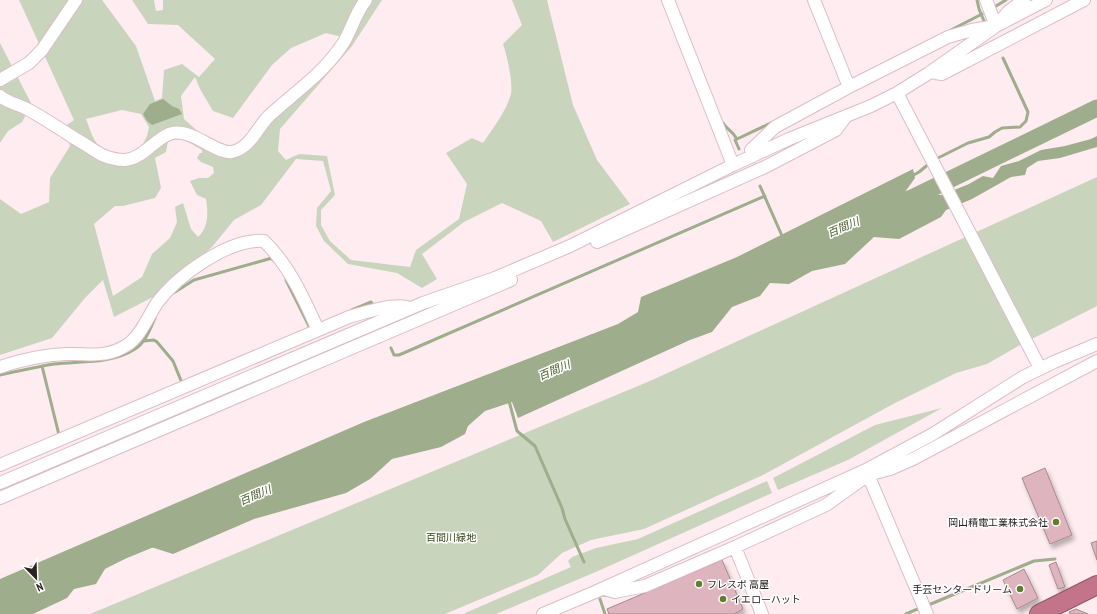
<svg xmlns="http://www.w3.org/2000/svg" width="1097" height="614" font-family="'PT Sans Narrow','Noto Sans JP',sans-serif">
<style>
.green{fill:#c9d4bd;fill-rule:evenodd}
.water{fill:#9ead8b}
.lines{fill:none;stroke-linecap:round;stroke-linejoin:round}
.stream{stroke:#9ead8b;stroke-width:3}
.river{stroke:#9ead8b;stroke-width:17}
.building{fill:#deb4be;stroke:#a68a90;filter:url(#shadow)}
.minor-casing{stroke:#dbbec5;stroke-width:14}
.highway-casing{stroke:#8e5766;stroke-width:20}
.minor{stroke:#fff;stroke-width:12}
.highway{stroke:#c4748a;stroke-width:18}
.poi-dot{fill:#617d32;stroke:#fff;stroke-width:1.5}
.labels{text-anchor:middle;stroke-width:3;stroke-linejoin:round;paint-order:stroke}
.poi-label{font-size:10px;fill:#2b2022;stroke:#fff;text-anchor:end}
.park-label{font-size:10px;fill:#334611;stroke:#fff}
.water-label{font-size:11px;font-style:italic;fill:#475b27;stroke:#fff}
</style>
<defs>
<filter id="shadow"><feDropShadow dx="2.5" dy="4.5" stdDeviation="2" flood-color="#0004"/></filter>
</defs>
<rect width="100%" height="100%" fill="#feecf0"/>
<path class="green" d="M19 0H102L136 46 155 101 162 98 164 70 182 64 199 77 215 59 178 25 148 24 132 0H154L156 11 163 10V0H382L352 46 280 129 278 151 286 160 299 154 327 156 335 195 321 210V225L330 241 351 260 410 267 416 250 459 219 467 184 446 153 472 138 483 143C493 128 506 112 511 94 513 83 507 55 503 44L522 25 512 0H547L573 105 597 160 630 204 553 242 541 221 502 203 464 222 422 254 437 279 422 288 397 273 348 264 324 241 316 226 317 208 331 191 323 161 296 159 261 205 234 220 212 247 155 296 114 317 103 280 85 298 52 338 0 355V199L21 214 49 202 50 178 70 146 64 127 74 120ZM326 33 342 37 313 75 232 151 210 142 184 119 181 96 195 77 200 89 213 111 233 118 272 65 291 48ZM122 110 141 114 149 127 147 136 141 148 123 157C95 147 96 146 86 119ZM181 139 190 143 202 150V153H200L197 158 201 162 213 167 214 173 208 178H199L190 181 197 195 206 199C208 213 209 227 198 237L191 229 183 203 175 207 177 222 170 238 152 254 142 277 113 296 94 224 115 206H123L155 198 161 188 155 158 166 152 168 141Z
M0 43 32 105 22 122 8 131 0 143Z
M1097 177V306L1020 345 987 364 956 373 895 403 763 475 644 529 591 540 562 553 538 575 445 614H90L650 381Z
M942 408 848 460 778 490 773 478 875 425Z
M767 481 772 493 598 571 496 614H463L571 567 568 561 572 557 596 548 638 539Z"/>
<path class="water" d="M163 99 172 106 179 109 182 114 152 125 147 121 143 114 150 104Z
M1097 136V147L1060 158 1038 161 1027 168 1025 175 1011 177 972 199 946 210 941 217 899 239 874 237 845 264 812 271 789 284 770 283 760 296 732 307 712 332 690 340 518 418 512 402 485 411 468 426 465 434 441 447 392 459 370 479 346 493 254 519 173 554 132 541 118 547 96 584 74 589 67 598 33 614H0V579L364 422 618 324 638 312 641 297 737 257 913 169 915 178 900 199 927 194 942 195 969 184 983 176 993 178 1001 166 1019 161 1041 150 1065 146 1091 139Z"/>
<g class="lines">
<path class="stream" d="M977 0 979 9 984 21
M996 6 1006 0
M951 30 982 14
M723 123C726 129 732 130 737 139
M739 149 735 140 773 122
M934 160 968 143 989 137 995 132 1002 128 1020 127 1026 121 1028 112 1003 58
M912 176 919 172 930 163
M760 186 783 238
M286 280 310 328
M175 292 194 280 272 258 273 260
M352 310 371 302 373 305
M144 341 154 340 157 342 173 361 182 383
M391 348 394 355H399L765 196
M42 366 59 435
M0 375C18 371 36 367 54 364 81 361 112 364 135 349 146 342 150 329 155 318
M509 401 517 431 535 446 562 508 565 519 584 562
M600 599 605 614
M926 606 1034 561 1055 559
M906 614 920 608"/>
<path class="river" d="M894 205 916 196 1097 108
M92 566 122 551 161 535"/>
</g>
<path class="building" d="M1045 468 1072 535 1050 544 1022 478Z
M1097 541V560L1091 543Z
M722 560 743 609 734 614H609L607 609Z
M1056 562 1065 587 1058 589 1049 565Z
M1024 569 1038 598 1017 609 1003 580Z
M1076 609 1088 614H1070L1069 612Z"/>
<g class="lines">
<defs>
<path id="minor" d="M668 0 733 165
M814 0 849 87
M986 0 996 26
M935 73 942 74 1084 0
M0 80 29 63 42 50 76 0
M897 93 1040 368
M0 96C8 103 18 104 27 109 44 118 60 129 76 139 85 144 93 150 102 155 109 158 118 160 125 160 142 159 154 140 169 134 191 126 216 155 232 152 251 148 257 127 270 115 295 92 320 76 340 48 351 34 354 14 366 0
M753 156 751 150 775 127 849 87 948 37 972 30 996 26 1009 11 1024 0
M597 242 765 167 836 130 846 116
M0 367C21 360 43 355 66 354 90 353 105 359 127 345 140 337 149 315 157 303 177 276 229 238 264 241 289 265 304 299 318 330
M0 465 349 317C362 313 397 302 409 308
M866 470 927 614
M0 483 423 303 495 278 570 246 733 165 789 139 871 106 897 93 929 73 996 26 1046 0
M0 498 511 280
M735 547 762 614
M604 589 615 592 645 586 735 547 826 505 868 475 890 469 913 459 1097 361
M543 614 595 592 866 470 933 434 1023 377 1054 362 1097 344"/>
<path id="highway" d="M1039 614 1097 585"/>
</defs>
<use href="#minor" class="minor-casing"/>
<use href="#highway" class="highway-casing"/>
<use href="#minor" class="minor"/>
<use href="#highway" class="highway"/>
</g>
<g class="poi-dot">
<circle cx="1056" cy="522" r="4"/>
<circle cx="699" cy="584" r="4"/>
<circle cx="1020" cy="589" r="4"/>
<circle cx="723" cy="599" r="4"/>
</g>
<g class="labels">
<g class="poi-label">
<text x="1048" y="526">岡山精電工業株式会社</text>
<text x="707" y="588" text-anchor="start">フレスポ 高屋</text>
<text x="1012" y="593">手芸センタードリーム</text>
<text x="731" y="603" text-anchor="start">イエローハット</text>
</g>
<g class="park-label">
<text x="451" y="541">百間川緑地</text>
</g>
<g class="water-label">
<text transform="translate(843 227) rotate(-23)" y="4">百間川</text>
<text transform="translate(554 370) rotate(-23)" y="4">百間川</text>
<text transform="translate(255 495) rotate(-23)" y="4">百間川</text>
</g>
</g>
<g transform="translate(36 578) rotate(157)" stroke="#ffffff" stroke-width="3" paint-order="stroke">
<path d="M0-3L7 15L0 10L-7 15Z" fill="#2b2022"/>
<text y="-6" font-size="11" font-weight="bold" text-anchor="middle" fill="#2b2022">N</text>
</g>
</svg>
